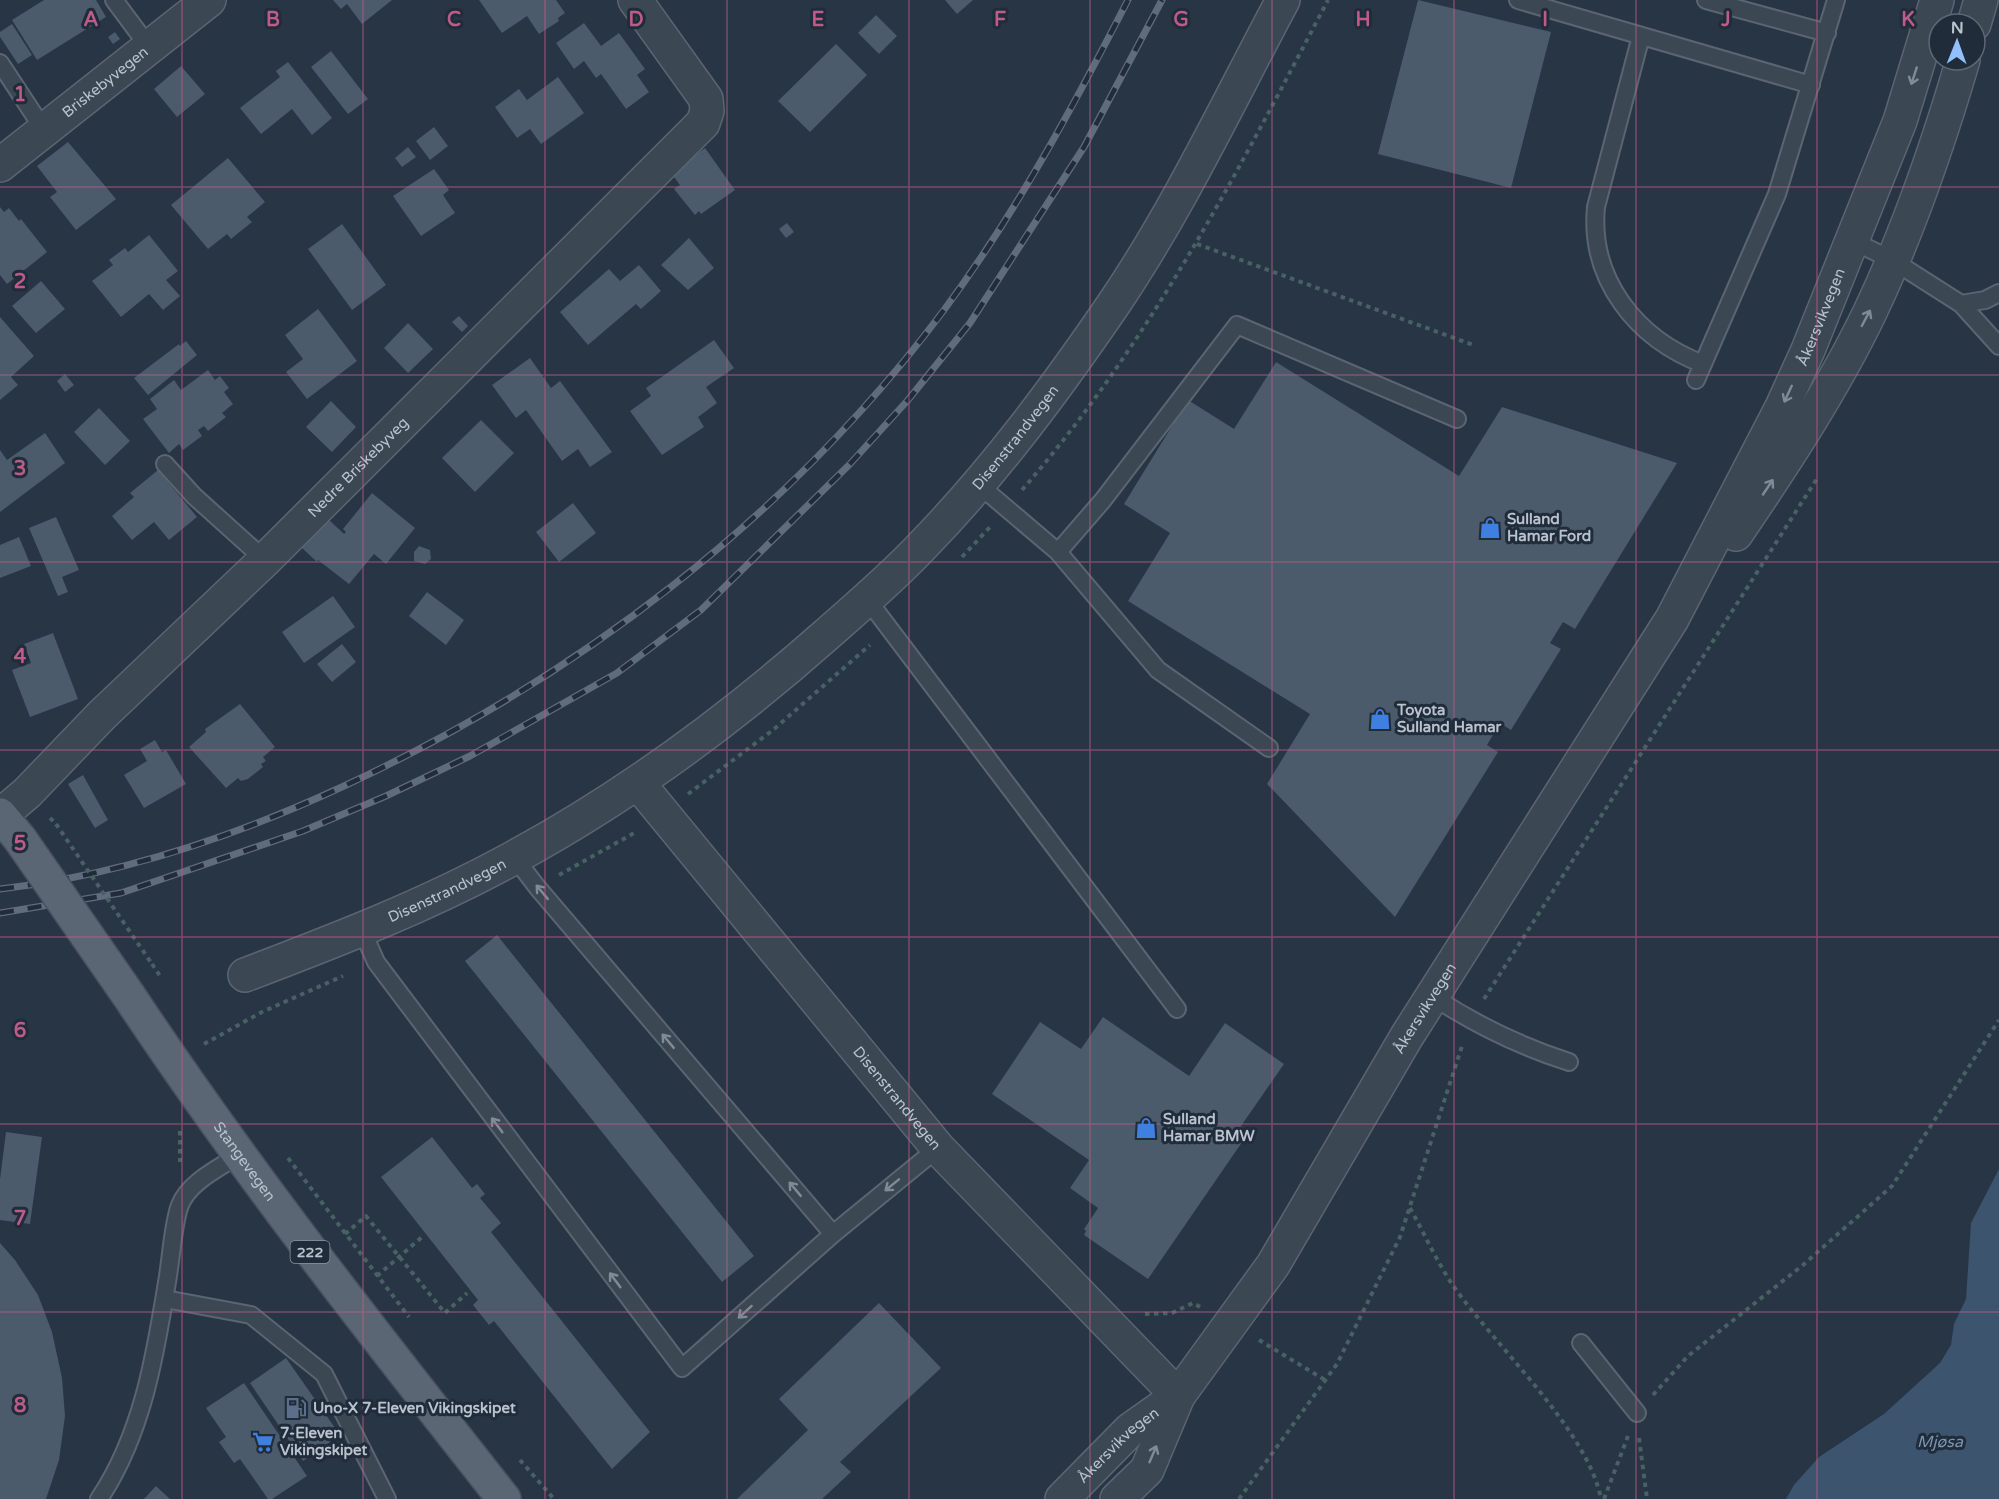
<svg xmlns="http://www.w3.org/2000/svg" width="1999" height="1499" font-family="'Varela Round',sans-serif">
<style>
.water{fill:#3d546e}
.building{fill:#4b5b6b}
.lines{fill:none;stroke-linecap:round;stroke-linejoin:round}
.service-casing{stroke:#5a6572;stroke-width:20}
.minor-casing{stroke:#5a6572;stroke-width:36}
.tertiary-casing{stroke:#5a6572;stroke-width:36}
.primary-casing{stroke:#45505e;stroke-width:36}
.path{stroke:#486162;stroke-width:4;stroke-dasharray:4.5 4.5;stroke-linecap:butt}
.service{stroke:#3c4754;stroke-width:16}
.minor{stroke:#3c4754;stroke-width:33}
.tertiary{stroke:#3c4754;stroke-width:33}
.primary{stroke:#5a6674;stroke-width:33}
.rail-casing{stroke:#5e6c7b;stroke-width:7}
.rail{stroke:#202c3a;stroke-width:4.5;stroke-dasharray:14;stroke-linecap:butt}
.primary-bridge-casing{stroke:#45505e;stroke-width:36;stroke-linecap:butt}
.path-bridge{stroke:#486162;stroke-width:4;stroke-dasharray:4.5 4.5;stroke-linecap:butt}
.primary-bridge{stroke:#5a6674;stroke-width:33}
.oneway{stroke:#818b97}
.grid{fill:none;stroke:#be5c89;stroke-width:1.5;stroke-opacity:0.55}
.labels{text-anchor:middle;stroke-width:6;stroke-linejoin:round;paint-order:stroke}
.shield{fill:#202c3a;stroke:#8b95a2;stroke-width:1.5}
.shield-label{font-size:14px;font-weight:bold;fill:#b9c2ce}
.street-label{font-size:15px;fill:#b9c2ce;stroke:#202c3a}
.poi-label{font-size:15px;font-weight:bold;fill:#b9c2ce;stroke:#202c3a;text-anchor:start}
.water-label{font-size:16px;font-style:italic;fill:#7995b1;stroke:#202c3a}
.grid-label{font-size:20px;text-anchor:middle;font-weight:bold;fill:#be5c89;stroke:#202c3a;stroke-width:6;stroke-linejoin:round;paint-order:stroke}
</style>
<rect width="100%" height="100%" fill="#273545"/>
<path class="water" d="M1999 1169V1499H1786L1794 1485 1819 1457 1884 1414 1940 1363 1951 1345 1954 1324 1966 1299 1971 1223Z"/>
<path class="building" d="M44 0H96L106 17 37 60 12 20Z
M333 0H392L362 24 347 4 341 9Z
M479 0H556L565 13 558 18 559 21 539 34 527 16 502 33Z
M945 0H973L957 14Z
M1418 0 1551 32 1511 188 1378 154Z
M876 15 897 36 879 54 858 33Z
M584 23 601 46 619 33 645 69 637 75 649 92 626 109 601 74 596 78 584 61 574 69 556 43Z
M12 24 32 55 18 64 0 37V32Z
M115 32 120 39 113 44 108 37Z
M836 44 867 75 810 132 778 101Z
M331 51 368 99 348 114 311 67Z
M288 62 332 118 312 135 292 109 261 134 240 108 280 77 276 71Z
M181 66 205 94 177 117 154 89Z
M558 77 584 113 541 144 530 129 517 138 495 107 519 89 527 100Z
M434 127 448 146 430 160 416 141Z
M68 142 116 199 76 230 50 197 57 192 37 166Z
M408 147 416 157 402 167 395 158Z
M705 148 735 190 701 214 699 211 695 215 674 189 680 185 671 173Z
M228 158 265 202 247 217 252 222 231 239 227 234 208 249 171 205Z
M434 169 449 190 443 195 455 213 421 236 393 196Z
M0 207 4 212 9 208 19 221 21 219 47 252 7 284 0 275Z
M787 223 794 232 786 238 779 229Z
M342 224 386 285 352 310 308 249Z
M149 235 178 271 166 280 180 296 163 310 149 294 121 317 92 281 113 265 109 260 125 248 128 252Z
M689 238 714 268 688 290 661 265Z
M639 265 661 291 641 309 636 304 588 345 560 312 609 269 620 281Z
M41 281 65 309 36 333 12 306Z
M318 309 357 361 307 399 286 372 303 359 285 335Z
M459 316 468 326 462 332 452 322Z
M0 317 34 356 11 377 18 385 0 400Z
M408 323 433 349 408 373 384 348Z
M714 340 734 368 706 387 717 403 698 417 704 427 662 455 630 411 651 396 646 388Z
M186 341 197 355 148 395 134 378 179 344 180 346Z
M530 358 551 388 560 381 612 452 590 467 578 449 562 461 526 410 516 418 492 385Z
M1276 362 1459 476 1502 407 1677 463 1575 629 1563 622 1550 643 1561 649 1511 730 1500 723 1487 745 1498 752 1395 917 1267 784 1310 714 1128 601 1170 533 1124 504 1188 400 1234 429Z
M208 370 215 380 220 376 229 388 224 392 233 404 222 413 226 417 208 431 204 426 198 430 202 436 183 450 179 444 169 453 143 419 157 409 150 399 174 380 181 390Z
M65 374 74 385 65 392 57 381Z
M331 401 356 427 332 452 306 427Z
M99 408 130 441 105 465 74 432Z
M481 420 514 453 475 492 442 458Z
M45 433 65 463 0 512V450L7 460Z
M158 470 197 517 169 540 154 522 132 540 112 516 134 497 130 493Z
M372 493 415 528 386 564 374 554 349 584 318 560 317 562 301 547 327 518 344 534 346 532 343 529Z
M573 503 596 533 559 562 536 532Z
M56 517 79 570 62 577 68 592 58 596 29 528Z
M19 537 31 566 0 578V545Z
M419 546 430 550 431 559 425 564 414 561V552Z
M427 592 464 620 446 645 409 616Z
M333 596 355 627 304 663 282 632Z
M53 633 78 699 30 717 12 670 31 663 24 644Z
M342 644 356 662 332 682 317 664Z
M240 704 275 747 263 757 266 761 261 764 263 767 248 779 241 781 238 778 226 788 189 747 206 732 205 729Z
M155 740 162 752 166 750 186 784 144 808 124 775 147 761 140 749Z
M83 775 108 820 95 828 68 784Z
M497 935 754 1256 722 1282 465 961Z
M1103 1017 1189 1076 1225 1023 1284 1064 1241 1126 1249 1132 1148 1279 1084 1235 1086 1231 1084 1229 1098 1208 1070 1188 1089 1160 992 1094 1040 1022 1081 1049Z
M6 1132 42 1137 30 1224 0 1220V1179Z
M432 1137 472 1188 477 1184 485 1194 480 1198 501 1223 491 1232 650 1432 612 1469 494 1321 489 1325 473 1305 478 1300 381 1177Z
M0 1243 15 1260 38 1295 52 1332 62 1378 65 1416 59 1460 46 1499H0Z
M879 1303 941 1368 840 1462 851 1472 822 1499H737L808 1430 779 1399Z
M286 1358 340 1435 303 1461 250 1383Z
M244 1383 307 1476 272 1499H268L240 1459 234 1463 219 1442 226 1437 206 1408Z
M156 1486 170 1499H144Z"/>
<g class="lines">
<defs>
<path id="service" d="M114 0 149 47
M1518 0 1811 85
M1706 0 1827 33
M1641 36 1596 207C1589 280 1637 339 1703 364
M0 63 44 130
M1853 241 1892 260 1961 304 1985 300 1999 293
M1961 304 1999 346
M1696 380 1777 194 1836 0
M165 464 194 496 265 560
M978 484 1058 552 1103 500 1237 325 1457 419
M1058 552 1158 670 1269 748
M867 599 1177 1009
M515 858 537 887 833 1234
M362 930 376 962 682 1368 833 1234 938 1148
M1432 996C1476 1025 1519 1046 1569 1062
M165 1299 251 1315 324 1374 387 1499
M1581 1343 1637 1413
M99 1499C142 1435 155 1357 167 1282 171 1261 173 1222 180 1205 189 1182 219 1168 239 1155"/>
<g id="minor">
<path id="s1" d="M0 165 209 0"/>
<path id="s2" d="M638 783 938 1148 1178 1396"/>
<path id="s3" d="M0 816 27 793 102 715 265 560 703 123 707 111 706 99 635 0"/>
<path id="s4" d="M245 975C337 940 428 905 515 857 627 796 730 720 826 635 859 606 893 577 923 545 995 471 1057 387 1115 302 1179 207 1229 101 1283 0"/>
</g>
<g id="tertiary">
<path d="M1974 24 1981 0"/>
<path d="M1736 534C1784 463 1833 389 1870 312 1908 232 1938 145 1963 60"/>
<path id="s5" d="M1062 1499 1130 1430 1178 1396"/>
<path id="s6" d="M1117 1499 1147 1470 1178 1396 1273 1265 1407 1036 1672 619 1782 407 1808 350 1900 121 1937 0"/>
</g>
<g id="primary">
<path d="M0 815 20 839"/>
<path id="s7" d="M129 996C245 1171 374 1334 504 1499"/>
</g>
</defs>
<use href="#service" class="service-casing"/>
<use href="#minor" class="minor-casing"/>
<use href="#tertiary" class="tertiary-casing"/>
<use href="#primary" class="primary-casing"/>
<path class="path" d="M1197 244 1476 346
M1022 490C1150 343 1238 171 1328 0
M962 557 990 527
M688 794 773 730 870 645
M50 818 56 824
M559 875 636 832
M152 964 160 976
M1484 999 1818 477
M204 1044 262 1012 343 976
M180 1131V1162
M288 1158 409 1317
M1410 1208C1424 1233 1436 1260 1452 1284 1493 1344 1588 1430 1601 1499
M345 1234 366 1216 445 1313 467 1293
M377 1276 422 1237
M1145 1314 1172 1313 1193 1303 1200 1307
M1259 1340 1325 1380
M1653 1395 1688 1356 1803 1265 1892 1186 1999 1020
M1639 1438 1647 1499
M520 1460 554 1499
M1239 1499 1337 1364 1400 1237 1463 1043
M1604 1499 1628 1436"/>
<use href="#service" class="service"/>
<use href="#minor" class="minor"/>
<use href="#tertiary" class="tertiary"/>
<use href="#primary" class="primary"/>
<defs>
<path id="rail" d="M0 889C120 875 234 837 344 786 577 678 789 517 944 310 1016 213 1073 107 1128 0
M0 913 121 893 303 831 386 796 470 756 617 673 701 610 849 465 908 400 970 323 1084 147 1162 0"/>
</defs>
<use href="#rail" class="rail-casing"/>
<use href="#rail" class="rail"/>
<defs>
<path id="primary-bridge" d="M20 839 129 996"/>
</defs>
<use href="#primary-bridge" class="primary-bridge-casing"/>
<path class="path-bridge" d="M56 824 152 964"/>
<use href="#primary-bridge" class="primary-bridge"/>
</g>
<defs><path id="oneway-shaft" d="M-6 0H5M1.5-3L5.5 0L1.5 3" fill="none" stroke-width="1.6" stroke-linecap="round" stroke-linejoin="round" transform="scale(1.5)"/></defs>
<g class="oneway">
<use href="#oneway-shaft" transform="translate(1914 76) rotate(108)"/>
<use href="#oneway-shaft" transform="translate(1866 318) rotate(-62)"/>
<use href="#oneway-shaft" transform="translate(1788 394) rotate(115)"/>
<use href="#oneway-shaft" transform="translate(1768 487) rotate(-56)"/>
<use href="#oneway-shaft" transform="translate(542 892) rotate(-130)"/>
<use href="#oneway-shaft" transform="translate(668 1041) rotate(-130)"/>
<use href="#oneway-shaft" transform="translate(497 1125) rotate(-127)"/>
<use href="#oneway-shaft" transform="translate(892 1185) rotate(141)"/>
<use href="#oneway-shaft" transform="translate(795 1189) rotate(-130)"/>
<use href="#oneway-shaft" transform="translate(615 1280) rotate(-127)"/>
<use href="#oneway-shaft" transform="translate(745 1312) rotate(138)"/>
<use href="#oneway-shaft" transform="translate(1153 1454) rotate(-67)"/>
</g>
<path class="grid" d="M182 0V1499M363 0V1499M545 0V1499M727 0V1499M909 0V1499M1090 0V1499M1272 0V1499M1454 0V1499M1636 0V1499M1817 0V1499M0 187H1999M0 375H1999M0 562H1999M0 750H1999M0 937H1999M0 1124H1999M0 1312H1999"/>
<defs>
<symbol id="shop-bare" viewBox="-9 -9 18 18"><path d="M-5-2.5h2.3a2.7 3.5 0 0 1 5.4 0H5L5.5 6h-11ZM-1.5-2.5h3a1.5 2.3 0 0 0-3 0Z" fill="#3f7fe0" stroke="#202c3a" stroke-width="2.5" paint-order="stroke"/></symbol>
<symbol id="fuel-bare" viewBox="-9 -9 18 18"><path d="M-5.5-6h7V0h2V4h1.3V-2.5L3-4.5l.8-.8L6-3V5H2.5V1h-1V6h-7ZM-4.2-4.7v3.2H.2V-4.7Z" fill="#5c6f8a" stroke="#202c3a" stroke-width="2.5" paint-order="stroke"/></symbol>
<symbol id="supermarket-bare" viewBox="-9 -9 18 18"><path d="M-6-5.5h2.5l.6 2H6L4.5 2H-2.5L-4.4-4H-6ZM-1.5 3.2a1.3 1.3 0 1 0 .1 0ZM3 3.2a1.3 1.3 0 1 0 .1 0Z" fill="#3f7fe0" stroke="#202c3a" stroke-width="2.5" paint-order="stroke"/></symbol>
</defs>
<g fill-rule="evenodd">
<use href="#shop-bare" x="1475" y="513" width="30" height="30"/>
<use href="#shop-bare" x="1365" y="704" width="30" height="30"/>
<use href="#shop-bare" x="1131" y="1113" width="30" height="30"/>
<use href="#fuel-bare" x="281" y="1393" width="30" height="30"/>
<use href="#supermarket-bare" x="248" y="1427" width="30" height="30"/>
</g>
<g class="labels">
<rect class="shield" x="290.5" y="1241" width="39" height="22" rx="4.5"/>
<g class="shield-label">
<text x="310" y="1257">222</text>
</g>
<g class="street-label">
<text dy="5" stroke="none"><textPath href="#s1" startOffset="134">Briskebyvegen</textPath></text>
<text dy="5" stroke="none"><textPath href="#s6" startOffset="1380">Åkersvikvegen</textPath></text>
<text dy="5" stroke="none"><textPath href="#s4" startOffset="952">Disenstrandvegen</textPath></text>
<text dy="5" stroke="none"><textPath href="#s3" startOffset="500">Nedre Briskebyveg</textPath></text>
<text dy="5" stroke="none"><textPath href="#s4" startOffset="219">Disenstrandvegen</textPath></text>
<text dy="5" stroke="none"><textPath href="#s6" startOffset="582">Åkersvikvegen</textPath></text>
<text dy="5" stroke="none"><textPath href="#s2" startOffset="408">Disenstrandvegen</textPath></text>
<text dy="5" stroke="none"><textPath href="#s7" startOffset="202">Stangevegen</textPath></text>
<text dy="5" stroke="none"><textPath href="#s5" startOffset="78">Åkersvikvegen</textPath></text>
</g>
<g class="poi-label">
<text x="1507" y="524">Sulland<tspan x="1507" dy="17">Hamar Ford</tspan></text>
<text x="1397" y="715">Toyota<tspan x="1397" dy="17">Sulland Hamar</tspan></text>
<text x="1163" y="1124">Sulland<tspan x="1163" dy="17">Hamar BMW</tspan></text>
<text x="313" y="1413">Uno-X 7-Eleven Vikingskipet</text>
<text x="280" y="1438">7-Eleven<tspan x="280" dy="17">Vikingskipet</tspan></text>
</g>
<g class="water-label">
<text x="1940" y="1447">Mjøsa</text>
</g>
</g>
<g class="grid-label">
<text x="91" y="26">A</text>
<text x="273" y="26">B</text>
<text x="454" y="26">C</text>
<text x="636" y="26">D</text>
<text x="818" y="26">E</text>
<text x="1000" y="26">F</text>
<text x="1181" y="26">G</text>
<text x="1363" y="26">H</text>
<text x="1545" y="26">I</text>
<text x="1726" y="26">J</text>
<text x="1908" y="26">K</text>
<text x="20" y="101">1</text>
<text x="20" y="288">2</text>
<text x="20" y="475">3</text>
<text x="20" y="663">4</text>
<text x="20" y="850">5</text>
<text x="20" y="1037">6</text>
<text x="20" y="1225">7</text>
<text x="20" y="1412">8</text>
</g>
<g transform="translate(1957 42) rotate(1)"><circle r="28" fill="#202c3a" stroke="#5d6875" stroke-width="1.5"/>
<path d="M0-4.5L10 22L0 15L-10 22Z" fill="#91c0fb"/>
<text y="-9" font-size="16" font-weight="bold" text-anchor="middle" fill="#b9c2ce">N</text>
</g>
</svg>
